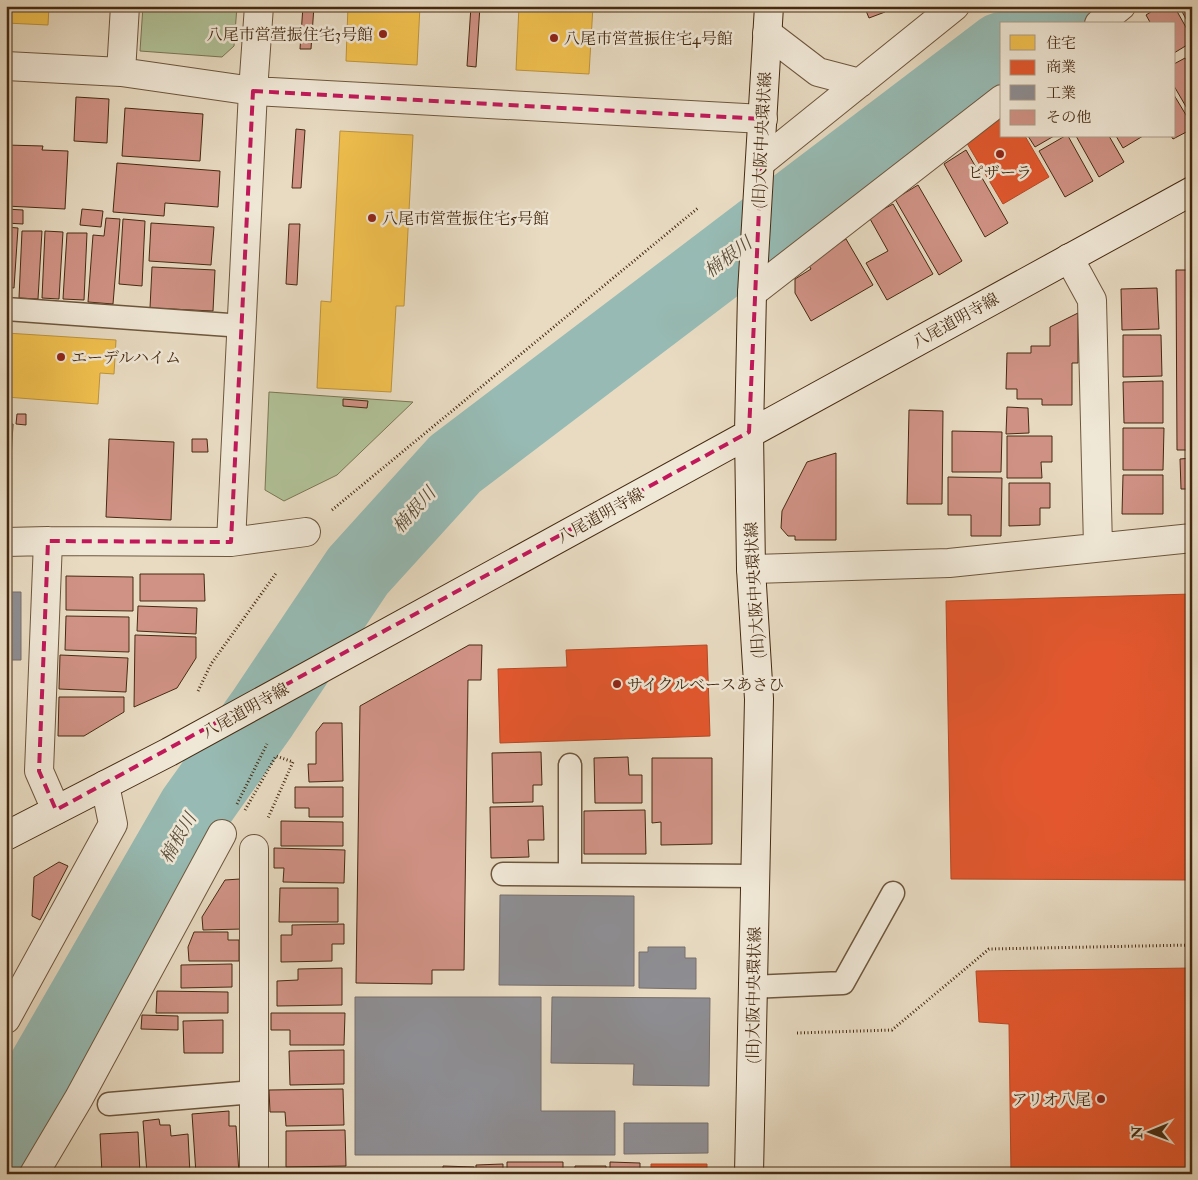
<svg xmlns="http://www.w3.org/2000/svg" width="1198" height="1180" font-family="'IM FELL Double Pica','Noto Serif JP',serif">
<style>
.green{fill:#b1c197;stroke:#7c7654}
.homes{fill:#f2c14e;stroke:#be943c}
.shops{fill:#e4572e;stroke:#b54a25}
.industry{fill:#8d8d92;stroke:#786f6b}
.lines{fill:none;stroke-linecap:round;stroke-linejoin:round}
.river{stroke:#97bbb4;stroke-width:74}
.building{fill:#d09285;stroke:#462a11}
.lane-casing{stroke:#6e563d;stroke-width:25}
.street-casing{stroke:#6e563d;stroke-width:30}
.secondary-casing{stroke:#462a11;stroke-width:30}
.path{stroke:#462a11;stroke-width:3;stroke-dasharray:1 2.5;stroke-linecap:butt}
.lane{stroke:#f0e8d7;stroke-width:22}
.street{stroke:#f0e8d7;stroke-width:28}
.secondary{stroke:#f0e8d7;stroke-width:28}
.marked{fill:none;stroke:#c2185b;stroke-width:4;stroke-dasharray:10 6;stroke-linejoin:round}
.poi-dot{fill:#8f2418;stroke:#f0e8d7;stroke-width:2}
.labels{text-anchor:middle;stroke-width:5;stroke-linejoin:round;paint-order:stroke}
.poi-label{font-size:16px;fill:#462a11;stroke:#f0e8d7;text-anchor:start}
.street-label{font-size:16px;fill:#462a11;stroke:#f0e8d7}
.water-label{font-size:18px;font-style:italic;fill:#5a4e3a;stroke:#f0e8d7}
</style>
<rect width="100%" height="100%" fill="#e8dbc2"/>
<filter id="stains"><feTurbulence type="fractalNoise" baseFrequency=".004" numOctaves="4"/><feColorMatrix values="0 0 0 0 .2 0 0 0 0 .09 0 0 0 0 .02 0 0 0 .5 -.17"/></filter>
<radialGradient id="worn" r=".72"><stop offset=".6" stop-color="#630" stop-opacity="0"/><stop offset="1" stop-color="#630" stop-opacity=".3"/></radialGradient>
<path class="green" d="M143 6H237L234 46 222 57 140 51Z
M269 392 413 402 337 475 284 501 265 490Z"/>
<path class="homes" d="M6 6H49L48 25 6 23Z
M348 6H420L417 65 346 61Z
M519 6H593L589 74 516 70Z
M340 131 413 135 404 306H396L391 392 317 388 321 301 331 302Z
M6 333 116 340 114 374 100 373 98 404 6 397Z"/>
<path class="shops" d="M1002 118V136H1025L1049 177 1003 204 965 140Z
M1192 594V880L951 879 946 601Z
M707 645 710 736 500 743 498 669 567 667 566 650Z
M1192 968V1174H1011L1009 1024 979 1022 976 971Z
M651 1164H707V1174H651Z"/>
<path class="industry" d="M6 592H21V660H6Z
M500 895 634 896V986L499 985Z
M648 947H685V958H696V989L639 988V952H648Z
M355 997H541V1111H615V1155H355Z
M552 997 710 998 709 1086 633 1085 634 1064 551 1063Z
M624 1123H708V1153L624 1154Z"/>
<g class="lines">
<path class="river" d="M1035 24 1058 6
M6 1136 194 810 262 714 358 571 455 464 1002 49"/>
</g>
<path class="building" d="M303 6H314L311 49H300Z
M471 6H480L476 67 467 66Z
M864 6H882L885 12 869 18Z
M1160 6H1174L1192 38V42L1174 53V24H1151L1146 15Z
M1179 6H1192V30Z
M1185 58 1192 68V117L1174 86V64Z
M1174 95 1192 125V129L1173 139 1171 136H1174Z
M76 97 109 99 107 143 74 141Z
M125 108 203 114 200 161 122 156Z
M296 129 305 130 301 188H292Z
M1028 136H1054L1035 147Z
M1065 136H1068L1093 181 1065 197 1039 151Z
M1076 136H1109L1124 162 1099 177Z
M1116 136H1143L1123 148Z
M6 145 43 146 42 150 68 151 65 209 6 206Z
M966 150 1008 223 985 237 944 164Z
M117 163 220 171 218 207 165 203 164 216 113 212Z
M918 185 962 261 939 275 895 199Z
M893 204 933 274 887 300 866 263 888 251 869 217Z
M6 209 23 210V224L6 223Z
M82 209 103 211 101 227 80 225Z
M106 218 120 219 113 304 88 302 93 235 104 236Z
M123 219 145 221 142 286 119 284Z
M151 223 214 227 211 265 149 261Z
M289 224H300L297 285 286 284Z
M6 227 18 228 14 288 6 287Z
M22 231H42L38 299 19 298Z
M45 231 63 232 59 299 42 298Z
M67 233H87L84 300 63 299Z
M846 239 873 285 811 321 795 293V279L811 269 807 262Z
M152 267 215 270 213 311 150 308Z
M1176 270H1192V450H1177Z
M1157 288 1159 329 1122 330 1121 289Z
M1078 313V363H1072V405H1042V399H1017V389H1006L1007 353H1031V346H1050V327Z
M1123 335H1161L1162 376 1123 377Z
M1163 381V423H1124L1123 382Z
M343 399 368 401 367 408 343 406Z
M1007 407 1028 408 1029 433 1006 434Z
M909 410 943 411 942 504H907Z
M17 414H26V425L16 424Z
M6 424H13L9 496H6Z
M1123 428H1164L1163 470H1123Z
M952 431 1002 432 1001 472H952Z
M1007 436H1052V462H1041L1042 478H1007Z
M109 439 174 442 171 520 106 517Z
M192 439H207L208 452H192Z
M836 453V540H795V536H788L781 528 782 511 807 462Z
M1192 458V506L1191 489H1181L1180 459Z
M1123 475H1163V514H1122Z
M948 477 1002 478 1001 536H971V515H948Z
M1009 483H1050V508H1040V525L1009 526Z
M140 574H204L205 601H140Z
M66 576 133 577V611L66 610Z
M138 606 197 608 196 634 137 631Z
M66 616 129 617V652L65 650Z
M135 635 196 637V658L177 688 134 707Z
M469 645H482L481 680H468L464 970H432V984L356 983 360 706Z
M60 655 128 658 126 692 59 689Z
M59 697H124V712L84 736H58Z
M323 723H342L343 781 309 782 308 764H316V732Z
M541 752 542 785H533V802L493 803 492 753Z
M628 757 629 775H642V803H595L594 758Z
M652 758H712V844L661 845V822L652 823Z
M295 787H343V817H309V808H295Z
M543 806 544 840H528L529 857 491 858 490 807Z
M645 810 646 854H584V811Z
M281 821 343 822V846H281Z
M274 848 345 850 344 883 283 882 284 868H274Z
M59 862 68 866 40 920 32 916 34 877Z
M240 879 242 929 203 930 202 917 225 880Z
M280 888H338V922H279Z
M344 924V944H332V961L281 962V935H292V925Z
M194 932H228V940H239V961H189L188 947Z
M232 964V987L181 988V965Z
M342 968V1005L277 1006V981L298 980V969Z
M157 991 228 992V1013H156Z
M271 1013H345L344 1045H290V1030H271Z
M142 1015 178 1016V1030L141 1029Z
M223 1020V1053H184L183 1021Z
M344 1050V1084L290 1085 289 1051Z
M343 1089 344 1125 286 1126 285 1112H270L269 1090Z
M229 1111V1126H236L239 1174H196L192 1114Z
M159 1119 160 1125H170L171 1136 188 1134 190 1174H147L143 1121Z
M345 1130 346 1166 286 1167V1131Z
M138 1132 140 1174H102L100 1134Z
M507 1162H563V1174H507Z
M610 1162 640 1163V1174H610Z
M503 1164V1174H476V1165Z
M443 1166 474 1167V1174H443Z
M575 1166H606V1174H575Z
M410 1171H439V1174H410Z"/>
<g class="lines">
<defs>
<path id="lane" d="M6 309 243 326
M570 765V874
M503 874 756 876
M753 987 843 983 893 893
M109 1104 254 1092"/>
<path id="street" d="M1099 24 1121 6
M767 33 818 72 860 83
M6 66 121 72 253 91 763 119
M121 72 125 6
M760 163 955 6
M1069 258 1092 300 1098 547
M752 293 1002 99
M48 541 39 771 56 810
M6 542 48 541 231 542 306 532
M231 542 253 91 259 6
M751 569 949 563 1192 538
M254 849V1174
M6 1019 113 824 105 785
M34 1174 79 1098 222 834"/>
<path id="secondary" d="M6 836 169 752 1192 191
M749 1174 759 699 751 569 749 432 752 293 769 6"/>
</defs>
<use href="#lane" class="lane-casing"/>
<use href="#street" class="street-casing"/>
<use href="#secondary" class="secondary-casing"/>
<path class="path" d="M332 510 698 208
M198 691 211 664 277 572
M237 804 267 744
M245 810 276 756 293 762 268 818
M797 1033 892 1030 989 949 1192 945"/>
<use href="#lane" class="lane"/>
<use href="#street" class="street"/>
<use href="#secondary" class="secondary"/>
</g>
<path class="marked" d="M253 91 763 119 749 432 56 810 39 771 48 541 231 542Z"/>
<g class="poi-dot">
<circle cx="383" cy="34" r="5"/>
<circle cx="554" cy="38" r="5"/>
<circle cx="1000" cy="154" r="5"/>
<circle cx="372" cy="218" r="5"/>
<circle cx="61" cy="357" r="5"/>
<circle cx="617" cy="684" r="5"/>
<circle cx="1101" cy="1099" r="5"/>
</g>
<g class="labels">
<g class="poi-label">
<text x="373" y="40" text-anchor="end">八尾市営萱振住宅3号館</text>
<text x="564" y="44">八尾市営萱振住宅4号館</text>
<text x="1000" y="178" text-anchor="middle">ピザーラ</text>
<text x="382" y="224">八尾市営萱振住宅5号館</text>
<text x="71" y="363">エーデルハイム</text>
<text x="627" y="690">サイクルベースあさひ</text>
<text x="1091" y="1105" text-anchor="end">アリオ八尾</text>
</g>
<g class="street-label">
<text transform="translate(761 140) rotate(-87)" y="6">(旧)大阪中央環状線</text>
<text transform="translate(955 320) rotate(-29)" y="6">八尾道明寺線</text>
<text transform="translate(600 515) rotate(-29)" y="6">八尾道明寺線</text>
<text transform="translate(754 590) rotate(-93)" y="6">(旧)大阪中央環状線</text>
<text transform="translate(245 710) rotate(-29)" y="6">八尾道明寺線</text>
<text transform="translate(753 995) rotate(-89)" y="6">(旧)大阪中央環状線</text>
</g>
<g class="water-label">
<text transform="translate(728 257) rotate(-37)" y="6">楠根川</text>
<text transform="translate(414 510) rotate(-48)" y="6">楠根川</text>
<text transform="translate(178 838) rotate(-60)" y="6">楠根川</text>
</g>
</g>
<rect width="1198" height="1180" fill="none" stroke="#e8dbc2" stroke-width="25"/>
<rect x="8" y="8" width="1183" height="1165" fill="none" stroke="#462a11" stroke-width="2.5"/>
<rect x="12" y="12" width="1173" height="1155" fill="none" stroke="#462a11"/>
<rect x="1000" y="22" width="175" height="115" fill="#f0e8d7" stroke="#ac9c88"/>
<rect x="1010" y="35" width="25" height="15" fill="#f2c14e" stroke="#ac9c88"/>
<text x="1046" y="48" font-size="15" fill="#462a11">住宅</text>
<rect x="1010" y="60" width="25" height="15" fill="#e4572e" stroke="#ac9c88"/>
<text x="1046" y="72" font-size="15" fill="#462a11">商業</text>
<rect x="1010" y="85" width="25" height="15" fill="#8d8d92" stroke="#ac9c88"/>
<text x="1046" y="98" font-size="15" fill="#462a11">工業</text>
<rect x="1010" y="110" width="25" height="15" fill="#d09285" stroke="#ac9c88"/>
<text x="1046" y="122" font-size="15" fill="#462a11">その他</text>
<g transform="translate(1150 1132) rotate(269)" stroke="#f0e8d7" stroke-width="4" paint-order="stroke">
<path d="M0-4L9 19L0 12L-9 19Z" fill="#462a11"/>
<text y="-8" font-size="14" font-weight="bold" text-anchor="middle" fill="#462a11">N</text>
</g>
<rect width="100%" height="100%" filter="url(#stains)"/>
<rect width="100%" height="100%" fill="url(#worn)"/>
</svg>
